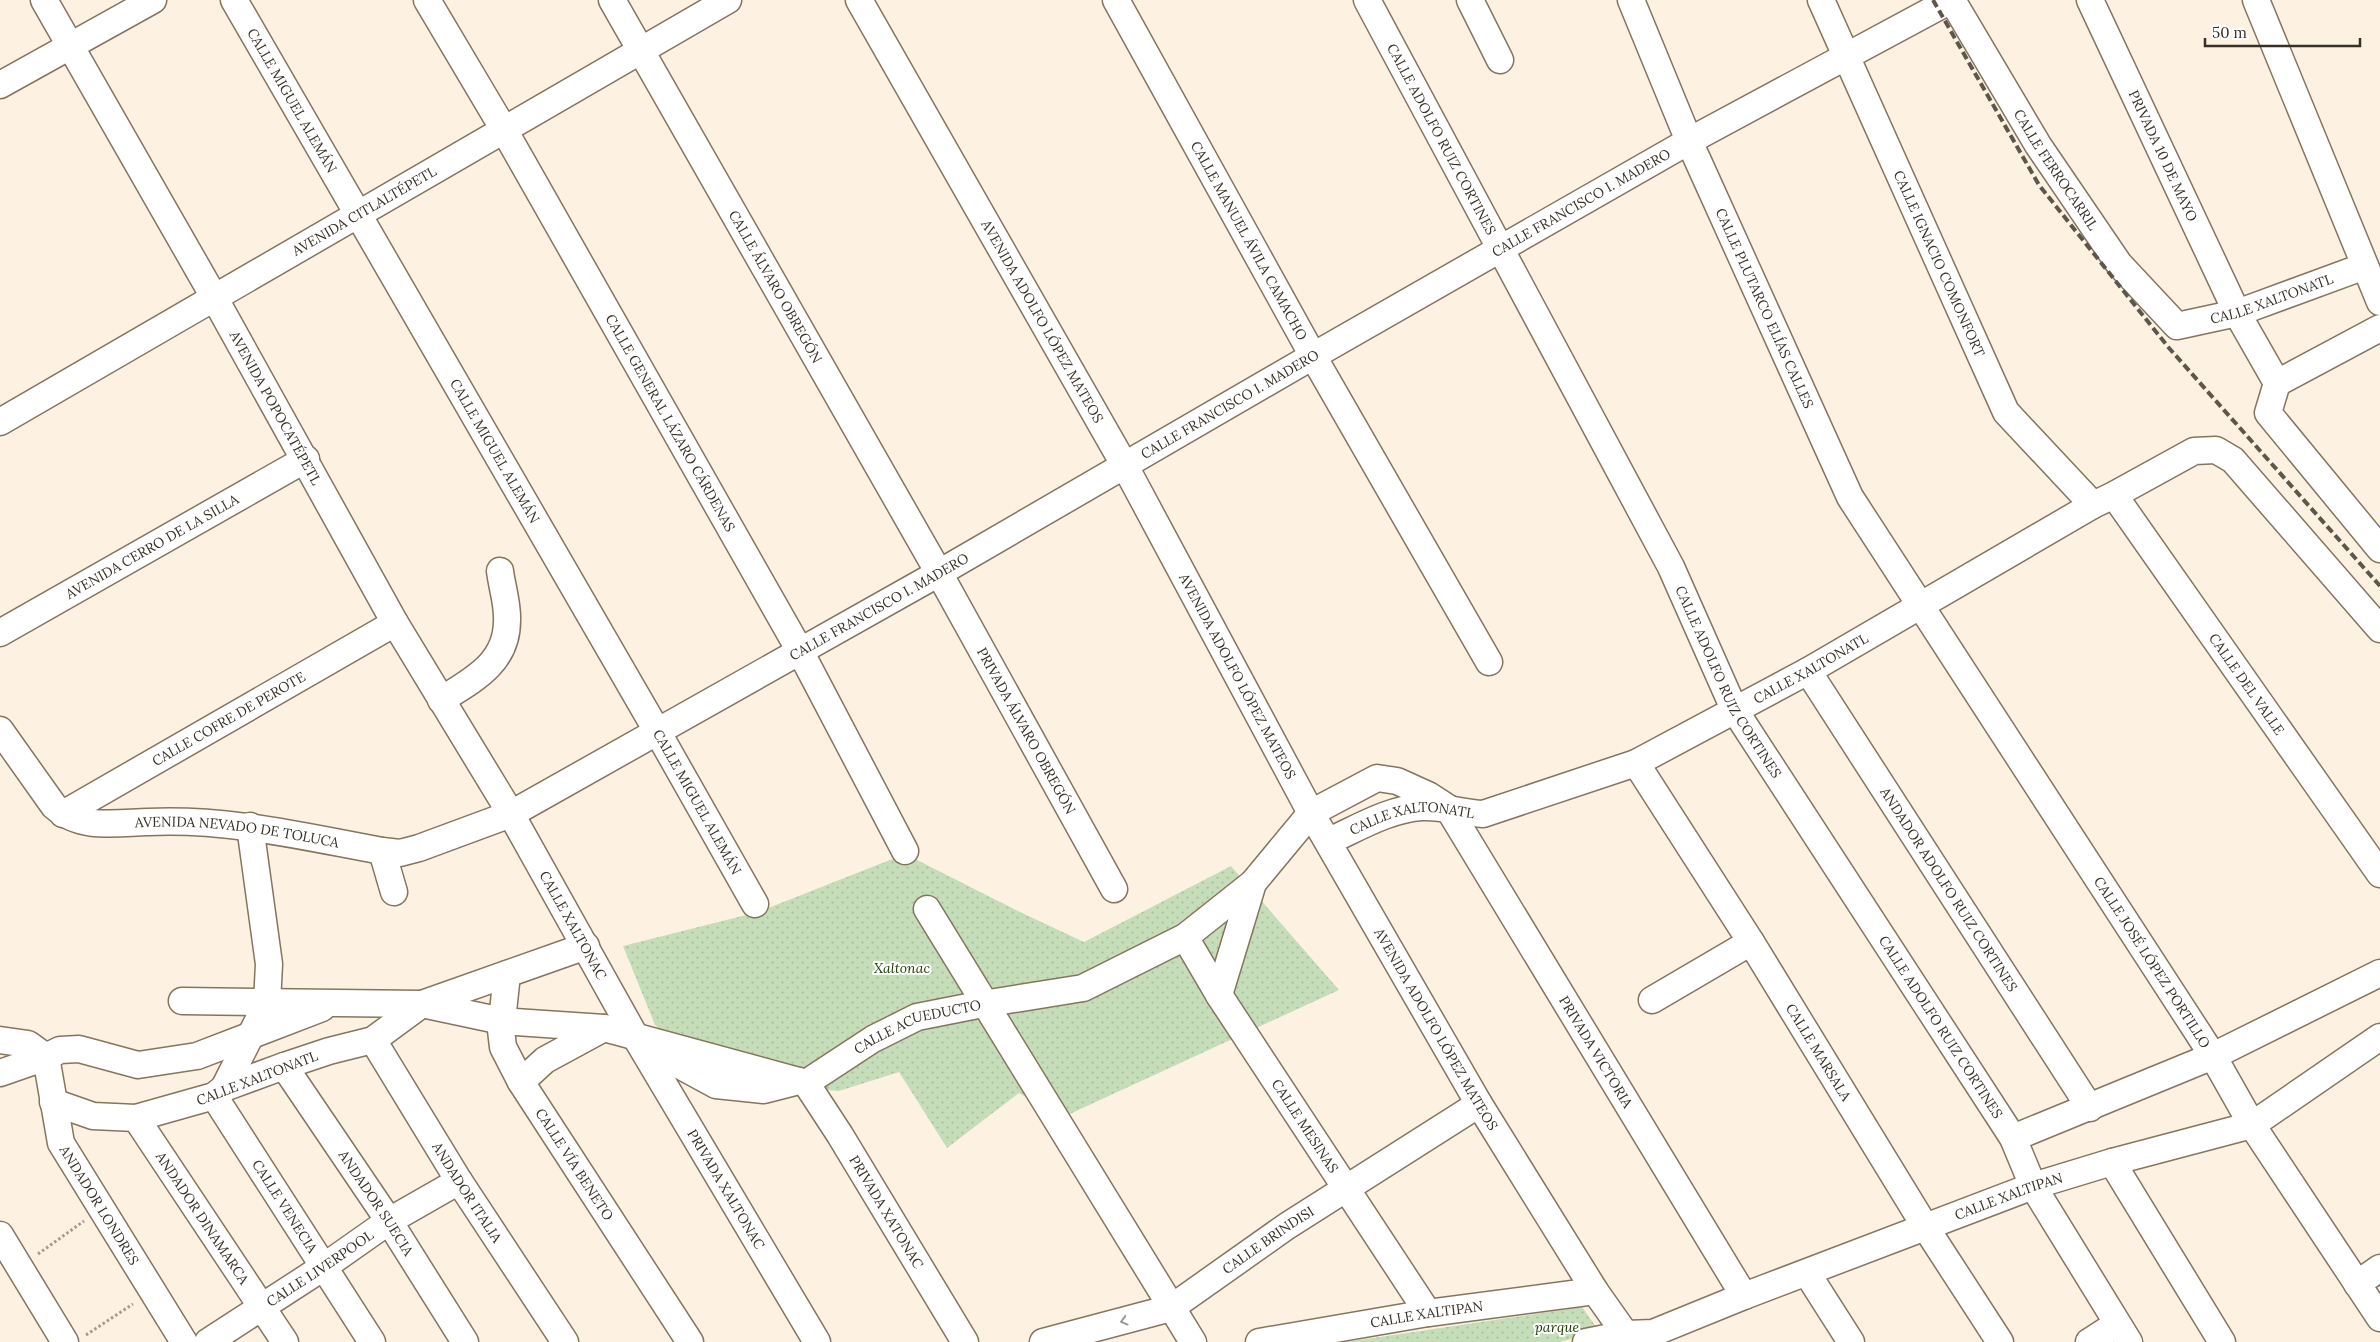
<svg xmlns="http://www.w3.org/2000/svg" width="2380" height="1342" font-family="Lora,serif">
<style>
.park{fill:url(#park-dots)}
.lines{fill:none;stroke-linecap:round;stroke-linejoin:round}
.minor-casing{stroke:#85755e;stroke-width:29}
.path{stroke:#a59c8f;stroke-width:3;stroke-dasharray:2.5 2.5;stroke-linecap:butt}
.minor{stroke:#fff;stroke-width:26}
.rail{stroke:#5d564a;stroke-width:4;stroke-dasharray:8 4;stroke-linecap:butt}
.oneway{stroke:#9a9892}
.labels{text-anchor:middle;stroke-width:4;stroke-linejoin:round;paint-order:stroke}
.street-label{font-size:14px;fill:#363026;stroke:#fff}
.park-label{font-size:14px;font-style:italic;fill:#1a3c01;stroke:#fff}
</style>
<defs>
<pattern id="park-dots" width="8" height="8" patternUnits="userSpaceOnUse" patternTransform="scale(1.25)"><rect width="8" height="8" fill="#c5deb9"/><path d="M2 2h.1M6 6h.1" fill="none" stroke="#aabf9f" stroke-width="1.8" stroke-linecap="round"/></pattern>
</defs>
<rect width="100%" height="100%" fill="#fdf2e2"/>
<path class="park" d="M905 854 1020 912 1084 942 1231 866 1339 990 1061 1118 1019 1093 947 1148 899 1072 839 1091 730 1082 655 1025 623 946 758 912Z
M1582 1307 1599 1331 1560 1342H1346Z"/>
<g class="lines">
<defs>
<g id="minor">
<path id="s1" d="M44 0 214 297 395 623 511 814 635 1036 817 1342"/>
<path id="s2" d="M234 0 657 731 755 904"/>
<path id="s3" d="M427 0 503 128 800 651 905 851"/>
<path id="s4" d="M612 0 939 573 1114 889"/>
<path id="s5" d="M859 0 1125 466 1311 813 1479 1104 1595 1291 1631 1342"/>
<path id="s6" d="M1116 0 1313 356 1489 662"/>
<path id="s7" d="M1367 0 1671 567 1734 709 2013 1138 2033 1186 2129 1342"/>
<path d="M1470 0 1500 60"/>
<path id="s8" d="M1631 0 1689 141 1850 497 2213 1056 2252 1125 2380 1318"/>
<path id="s9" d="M1821 0 2006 412 2093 505"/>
<path id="s10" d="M1952 0 2038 145 2119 264 2177 326 2237 313 2365 266"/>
<path id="s11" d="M2090 0 2237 313 2277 383"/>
<path d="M2256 0 2380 302"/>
<path d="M0 85 153 0"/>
<path d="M2380 328 2277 383 2268 413 2380 549"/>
<path id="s12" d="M0 422 728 0"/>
<path id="s13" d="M2114 495 2380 874"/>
<path id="s14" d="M0 633 306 459"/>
<path id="s15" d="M1808 671 2090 1108"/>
<path d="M441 700C473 680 507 663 507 621 508 605 502 587 500 571"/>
<path id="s16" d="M0 730 54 806C81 830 115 823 148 822 228 818 305 837 382 851L400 853 419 848 511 814 939 573 1313 356 1689 141 1951 0"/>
<path id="s17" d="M1636 763 1751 942 1926 1228 2000 1342"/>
<path id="s18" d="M63 814 395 623"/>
<path id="s19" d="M1329 841C1358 828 1389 809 1422 807 1443 806 1462 813 1483 814L1636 763 1808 671 2093 505 2114 495 2194 451 2216 450 2233 460 2380 629"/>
<path d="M382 851 394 892"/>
<path d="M927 909 1193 1342"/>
<path id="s20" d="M1185 937 1219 995 1428 1313"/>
<path id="s21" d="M507 974 501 1030 503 1047 521 1082 690 1342"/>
<path d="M1219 995 1253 883"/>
<path d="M1652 1000 1751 942"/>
<path id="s22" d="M182 1001 422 1004 502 1021 604 1028 806 1083 873 1039 917 1017 983 1004 1083 988 1185 937 1253 883 1311 813 1377 778 1397 781 1428 795 1448 808 1744 1296"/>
<path d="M0 1040 28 1044 46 1057 60 1050 79 1049 138 1065 197 1056 322 1008"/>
<path id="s23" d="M373 1040 459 1181 565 1342"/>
<path d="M660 1046 681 1066 716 1085 764 1090 799 1081"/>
<path id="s24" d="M284 1066 389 1221 465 1342"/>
<path id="s25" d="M0 1073 46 1057 61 1143 184 1342"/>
<path d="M521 1082 545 1060 604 1028"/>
<path id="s26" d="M806 1083 840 1135 965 1342"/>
<path d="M224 1088 267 1003 269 964 250 826"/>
<path id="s27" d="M214 1096 372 1342"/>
<path d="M53 1102 93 1116 136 1118 214 1096 224 1088 284 1066 329 1051 373 1040 422 1004 586 946"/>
<path id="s28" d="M136 1118 285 1342"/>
<path d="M2013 1138 2213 1056 2380 973"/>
<path d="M2112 1162 2222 1342"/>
<path d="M0 1235 65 1342"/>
<path d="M1807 1273 1851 1342"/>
<path d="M2357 1284 2380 1268"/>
<path id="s29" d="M208 1342 325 1266 389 1221 459 1181"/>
<path id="s30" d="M1043 1342 1171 1308 1287 1226 1479 1104"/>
<path id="s31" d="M1259 1342 1428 1313 1595 1291"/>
<path id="s32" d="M1586 1342 1626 1334 1653 1333 1744 1296 2033 1186 2112 1162 2252 1125 2380 1037"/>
<path d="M2089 1342 2117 1324"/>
</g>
</defs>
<use href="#minor" class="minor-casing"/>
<path class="path" d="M38 1254 84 1221
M86 1335 133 1304"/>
<use href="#minor" class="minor"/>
<path class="rail" d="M1933 0 2039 185 2169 348 2380 586"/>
</g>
<defs><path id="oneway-chevron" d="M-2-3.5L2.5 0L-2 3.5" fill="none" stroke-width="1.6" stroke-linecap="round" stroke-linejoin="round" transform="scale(1.25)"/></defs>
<use class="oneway" href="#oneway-chevron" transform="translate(1124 1321) rotate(165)"/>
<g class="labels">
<g class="street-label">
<text dy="5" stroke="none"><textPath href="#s2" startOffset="116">CALLE MIGUEL ALEMÁN</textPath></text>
<text dy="5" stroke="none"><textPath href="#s7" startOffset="158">CALLE ADOLFO RUIZ CORTINES</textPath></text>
<text dy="5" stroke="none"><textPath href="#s11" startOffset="172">PRIVADA 10 DE MAYO</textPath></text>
<text dy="5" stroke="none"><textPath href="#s10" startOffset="199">CALLE FERROCARRIL</textPath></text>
<text dy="5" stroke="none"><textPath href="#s16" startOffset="1796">CALLE FRANCISCO I. MADERO</textPath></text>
<text dy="5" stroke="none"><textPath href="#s12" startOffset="421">AVENIDA CITLALTÉPETL</textPath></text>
<text dy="5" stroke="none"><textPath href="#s6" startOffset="275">CALLE MANUEL ÁVILA CAMACHO</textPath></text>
<text dy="5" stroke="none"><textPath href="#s9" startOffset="289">CALLE IGNACIO COMONFORT</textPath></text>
<text dy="5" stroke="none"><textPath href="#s4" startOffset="330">CALLE ÁLVARO OBREGÓN</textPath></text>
<text dy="5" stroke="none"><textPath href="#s10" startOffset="496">CALLE XALTONATL</textPath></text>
<text dy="5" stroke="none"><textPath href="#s8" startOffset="336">CALLE PLUTARCO ELÍAS CALLES</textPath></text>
<text dy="5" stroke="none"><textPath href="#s5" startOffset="370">AVENIDA ADOLFO LÓPEZ MATEOS</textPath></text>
<text dy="5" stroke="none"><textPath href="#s16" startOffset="1391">CALLE FRANCISCO I. MADERO</textPath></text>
<text dy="5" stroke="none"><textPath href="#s1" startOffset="469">AVENIDA POPOCATÉPETL</textPath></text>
<text dy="5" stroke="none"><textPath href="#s3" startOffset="488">CALLE GENERAL LÁZARO CÁRDENAS</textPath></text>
<text dy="5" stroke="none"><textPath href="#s2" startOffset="521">CALLE MIGUEL ALEMÁN</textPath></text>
<text dy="5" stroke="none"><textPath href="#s14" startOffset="175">AVENIDA CERRO DE LA SILLA</textPath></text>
<text dy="5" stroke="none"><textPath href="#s16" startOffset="986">CALLE FRANCISCO I. MADERO</textPath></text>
<text dy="5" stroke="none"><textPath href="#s19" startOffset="521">CALLE XALTONATL</textPath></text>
<text dy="5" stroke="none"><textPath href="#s5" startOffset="775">AVENIDA ADOLFO LÓPEZ MATEOS</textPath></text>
<text dy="5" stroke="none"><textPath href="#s7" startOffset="772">CALLE ADOLFO RUIZ CORTINES</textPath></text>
<text dy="5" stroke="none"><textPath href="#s13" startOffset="231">CALLE DEL VALLE</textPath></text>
<text dy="5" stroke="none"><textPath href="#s18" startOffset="191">CALLE COFRE DE PEROTE</textPath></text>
<text dy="5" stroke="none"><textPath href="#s4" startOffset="840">PRIVADA ÁLVARO OBREGÓN</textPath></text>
<text dy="5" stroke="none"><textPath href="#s2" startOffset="926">CALLE MIGUEL ALEMÁN</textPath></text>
<text dy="5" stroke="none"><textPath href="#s19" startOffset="88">CALLE XALTONATL</textPath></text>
<text dy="5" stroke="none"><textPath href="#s16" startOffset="281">AVENIDA NEVADO DE TOLUCA</textPath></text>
<text dy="5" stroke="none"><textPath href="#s15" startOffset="260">ANDADOR ADOLFO RUIZ CORTINES</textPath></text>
<text dy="5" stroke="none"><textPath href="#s1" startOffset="1066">CALLE XALTONAC</textPath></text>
<text dy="5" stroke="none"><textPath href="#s8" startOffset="1098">CALLE JOSÉ LÓPEZ PORTILLO</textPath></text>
<text dy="5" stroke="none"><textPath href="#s7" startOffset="1178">CALLE ADOLFO RUIZ CORTINES</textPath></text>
<text dy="5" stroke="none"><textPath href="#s5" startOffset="1180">AVENIDA ADOLFO LÓPEZ MATEOS</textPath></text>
<text dy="5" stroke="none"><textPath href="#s22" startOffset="760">CALLE ACUEDUCTO</textPath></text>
<text dy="5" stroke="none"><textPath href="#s22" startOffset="1661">PRIVADA VICTORIA</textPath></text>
<text dy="5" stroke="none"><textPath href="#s17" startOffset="342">CALLE MARSALA</textPath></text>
<text transform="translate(257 1078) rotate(-21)" y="5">CALLE XALTONATL</text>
<text dy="5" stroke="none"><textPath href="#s20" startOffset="224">CALLE MESINAS</textPath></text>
<text dy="5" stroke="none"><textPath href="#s21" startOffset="211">CALLE VÍA BENETO</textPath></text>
<text dy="5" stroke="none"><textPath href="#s1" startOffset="1371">PRIVADA XALTONAC</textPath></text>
<text dy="5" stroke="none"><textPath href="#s23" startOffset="179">ANDADOR ITALIA</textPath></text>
<text dy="5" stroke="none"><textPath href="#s32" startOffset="449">CALLE XALTIPAN</textPath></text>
<text dy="5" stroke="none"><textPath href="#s24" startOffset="165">ANDADOR SUECIA</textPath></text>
<text dy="5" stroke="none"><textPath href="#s25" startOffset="209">ANDADOR LONDRES</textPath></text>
<text dy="5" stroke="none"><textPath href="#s27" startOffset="131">CALLE VENECIA</textPath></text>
<text dy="5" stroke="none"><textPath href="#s26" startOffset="152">PRIVADA XATONAC</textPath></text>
<text dy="5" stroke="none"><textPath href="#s28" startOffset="120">ANDADOR DINAMARCA</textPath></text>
<text dy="5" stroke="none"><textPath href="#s30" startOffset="251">CALLE BRINDISI</textPath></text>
<text dy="5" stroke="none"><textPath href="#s29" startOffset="134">CALLE LIVERPOOL</textPath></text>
<text dy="5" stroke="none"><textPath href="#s31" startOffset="170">CALLE XALTIPAN</textPath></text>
</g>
<g class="park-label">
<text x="902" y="973">Xaltonac</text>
<text x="1557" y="1332">parque</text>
</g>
</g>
<path d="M2205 38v8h155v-8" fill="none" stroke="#363026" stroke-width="2.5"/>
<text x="2212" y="38" font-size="15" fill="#363026" stroke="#ffffff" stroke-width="4" paint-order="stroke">50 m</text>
</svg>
